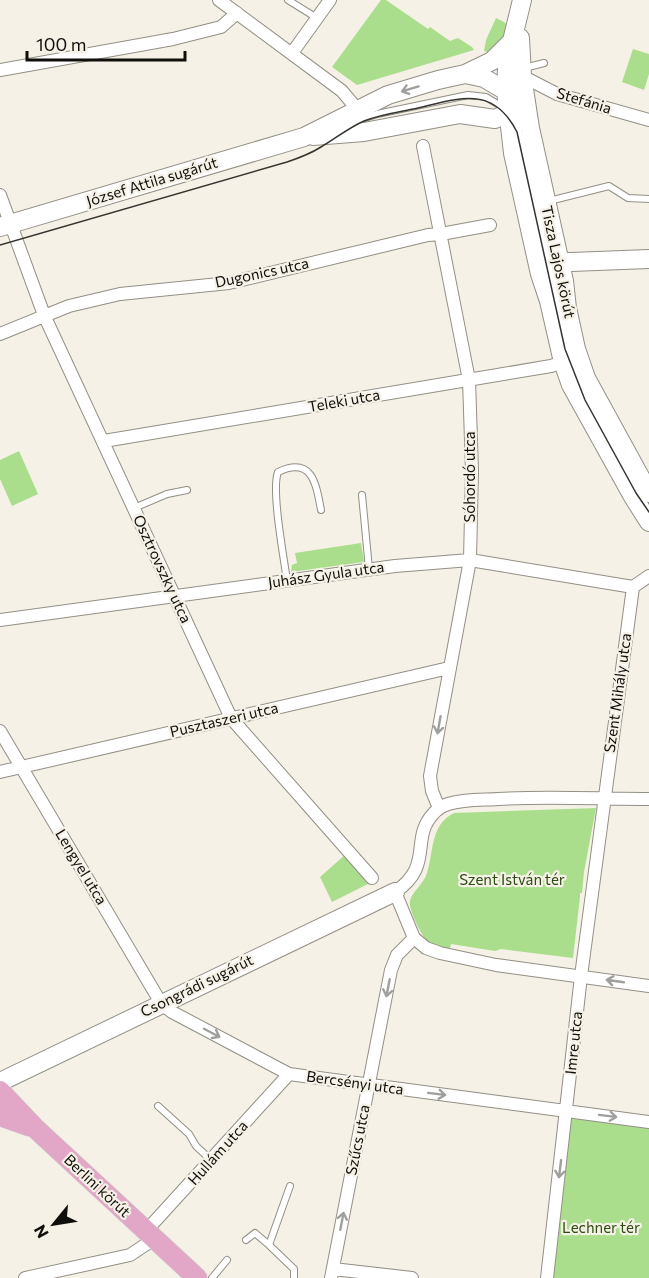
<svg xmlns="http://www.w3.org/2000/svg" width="649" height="1278" font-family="Commissioner,sans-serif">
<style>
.green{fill:#abde8c}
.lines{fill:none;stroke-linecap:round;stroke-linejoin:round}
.lane-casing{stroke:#938f85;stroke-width:8}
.street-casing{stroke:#938f85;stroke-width:14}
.secondary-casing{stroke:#938f85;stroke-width:20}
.primary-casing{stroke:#cfcfce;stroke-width:21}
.lane{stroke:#fff;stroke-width:6}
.street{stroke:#fff;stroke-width:12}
.secondary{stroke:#fff;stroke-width:18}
.primary{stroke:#e2a6c7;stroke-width:20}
.tram{stroke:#363430;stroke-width:1.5}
.oneway{stroke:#9f9f9d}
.labels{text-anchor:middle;stroke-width:4.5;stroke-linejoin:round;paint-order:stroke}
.street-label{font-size:15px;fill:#100e0b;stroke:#f5f1e6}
.park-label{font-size:15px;fill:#2b4c10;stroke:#f5f1e6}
</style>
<rect width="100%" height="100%" fill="#f5f1e6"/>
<path class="green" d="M381 0H386L428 29 430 27 450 41 458 38 472 47 474 50 357 85 332 67Z
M496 18 504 22 508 26 507 35 491 53 484 51 486 40Z
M633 49 649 54V74L644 90 622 82Z
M19 451 38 494 12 506 0 479V460Z
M361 543 364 562 291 572 292 565 297 563 295 553Z
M596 808 584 872 582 893H580V897L573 958 501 949 495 951 451 944 449 952C441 950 434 948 428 942 422 937 408 909 410 901 412 891 424 884 427 873 434 851 430 825 454 813Z
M346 854 370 883 332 902 320 877Z
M567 1111 649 1122V1278H547Z"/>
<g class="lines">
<defs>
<path id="lane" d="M288 0 317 18
M524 68 544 63
M353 122 377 114 468 95 486 97 504 108
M517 126 524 150 556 294
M549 201 609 186 628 198 649 199
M362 495 369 569
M134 508 167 494 187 490
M287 581C284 558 271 490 278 472 312 456 316 483 321 510
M158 1106 189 1134 196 1146 210 1159
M290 1186 269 1245 294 1269V1278
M246 1240 255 1233 269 1245
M212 1278 227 1260"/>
<path id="street" d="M219 0 342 91 357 109
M292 53 330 0
M0 70 173 39 221 27 237 13
M522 76 557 94 649 120
M423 146 469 380 472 471 470 560 430 776 432 791 439 808
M0 195 44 315 231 718 372 878
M0 334 69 306 120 294 229 283 428 235 441 234 490 225
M104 441 551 366 569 360
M0 620 395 566 470 560 633 587 649 576
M0 731 161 1003 172 1012 289 1074 649 1122
M0 772 449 668
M649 799C599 799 548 796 498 799 482 800 464 799 448 804 442 806 437 809 433 814 410 839 434 866 395 892L414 938 426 948 440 953 496 965 649 986
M146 1231 289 1074
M333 1269 412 1278
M25 1278 130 1255 154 1239
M331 1278 391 970 397 955 414 938
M547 1278 581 976 633 587"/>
<path id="secondary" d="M522 0 512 41 507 69 506 91 513 153 540 274 549 301 563 362 571 385 632 495 649 522
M520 38 522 76 530 128 564 281 567 308 576 349 586 378 649 493
M465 74 492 61 512 41
M313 136 364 132 460 114 495 119 506 114 514 105
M0 227 304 137 388 95 438 80 465 74 484 78 506 91 516 102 530 128
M549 258 560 262H571L649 259
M0 1082 395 892"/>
<path id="primary" d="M0 1091 35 1128 197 1278
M0 1116 29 1126"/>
</defs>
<use href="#lane" class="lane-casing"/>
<use href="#street" class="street-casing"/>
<use href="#secondary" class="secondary-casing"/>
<use href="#primary" class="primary-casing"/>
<use href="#lane" class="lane"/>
<use href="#street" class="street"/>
<use href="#secondary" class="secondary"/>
<use href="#primary" class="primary"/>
<path class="tram" d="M0 245 287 162C299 158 310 154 321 147 335 139 348 128 364 121 381 114 400 112 418 108 460 98 493 85 517 132L565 349 585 400 636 493 649 512"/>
</g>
<defs><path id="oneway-shaft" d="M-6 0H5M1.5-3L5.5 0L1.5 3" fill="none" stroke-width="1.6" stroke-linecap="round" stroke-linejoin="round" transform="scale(1.5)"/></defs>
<g class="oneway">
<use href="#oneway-shaft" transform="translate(410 89) rotate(163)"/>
<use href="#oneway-shaft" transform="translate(439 725) rotate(100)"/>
<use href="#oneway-shaft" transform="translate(615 981) rotate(-172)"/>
<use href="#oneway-shaft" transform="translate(388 988) rotate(101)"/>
<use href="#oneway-shaft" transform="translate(212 1033) rotate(28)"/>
<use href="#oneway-shaft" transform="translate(437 1094) rotate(7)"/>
<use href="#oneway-shaft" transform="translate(608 1116) rotate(7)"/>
<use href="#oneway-shaft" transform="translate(560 1169) rotate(97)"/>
<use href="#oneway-shaft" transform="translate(342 1221) rotate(-79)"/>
</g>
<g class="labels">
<g class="street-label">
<text transform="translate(584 101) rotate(17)" y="5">Stefánia</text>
<text transform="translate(152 182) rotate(-17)" y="5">József Attila sugárút</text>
<text transform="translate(558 262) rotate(78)" y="5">Tisza Lajos körút</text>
<text transform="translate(262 273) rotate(-12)" y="5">Dugonics utca</text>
<text transform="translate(344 401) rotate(-10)" y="5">Teleki utca</text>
<text transform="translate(470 477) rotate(-90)" y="5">Sóhordó utca</text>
<text transform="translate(162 569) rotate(65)" y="5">Osztrovszky utca</text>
<text transform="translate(326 575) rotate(-8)" y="5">Juhász Gyula utca</text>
<text transform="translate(618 693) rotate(-82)" y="5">Szent Mihály utca</text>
<text transform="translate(224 720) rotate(-13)" y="5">Pusztaszeri utca</text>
<text transform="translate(81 867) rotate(59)" y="5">Lengyel utca</text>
<text transform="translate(197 986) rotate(-26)" y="5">Csongrádi sugárút</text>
<text transform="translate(574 1043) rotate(-84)" y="5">Imre utca</text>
<text transform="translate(355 1083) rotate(8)" y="5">Bercsényi utca</text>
<text transform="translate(358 1140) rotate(-79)" y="5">Szűcs utca</text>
<text transform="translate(218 1153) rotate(-48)" y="5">Hullám utca</text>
<text transform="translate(97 1186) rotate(43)" y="5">Berlini körút</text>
</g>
<g class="park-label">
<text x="512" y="885">Szent István tér</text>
<text x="601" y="1233">Lechner tér</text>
</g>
</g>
<g transform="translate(54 1224) rotate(240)" stroke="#f5f1e6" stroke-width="4.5" paint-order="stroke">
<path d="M0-4.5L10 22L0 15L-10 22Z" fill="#100e0b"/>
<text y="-9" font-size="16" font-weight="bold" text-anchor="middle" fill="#100e0b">N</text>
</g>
<path d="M27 51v9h158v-9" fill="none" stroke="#100e0b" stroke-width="3"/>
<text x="36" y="51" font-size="18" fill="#100e0b" stroke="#f5f1e6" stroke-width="4.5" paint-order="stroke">100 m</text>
</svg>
